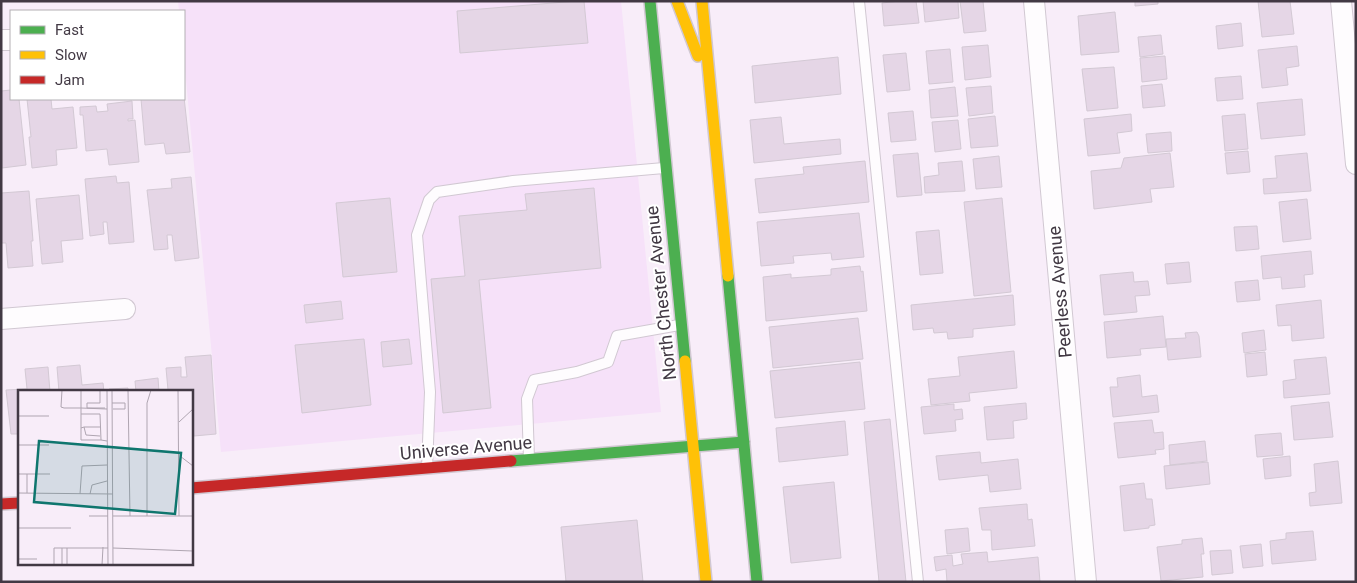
<svg xmlns="http://www.w3.org/2000/svg" width="1357" height="583" font-family="Roboto,sans-serif">
<style>
.built{fill:#f6e1f9}
.building{fill:#e5d6e6;stroke:#d3c9d4}
.lines{fill:none;stroke-linecap:round;stroke-linejoin:round}
.lane-casing{stroke:#d1c8d2;stroke-width:12}
.street-casing{stroke:#d1c8d2;stroke-width:22}
.fast-casing{stroke:#d1c8d2;stroke-width:14}
.slow-casing{stroke:#d1c8d2;stroke-width:14}
.jam-casing{stroke:#d1c8d2;stroke-width:14}
.lane{stroke:#fefcfe;stroke-width:10}
.street{stroke:#fefcfe;stroke-width:20}
.fast{stroke:#4caf50;stroke-width:11}
.slow{stroke:#ffc107;stroke-width:11}
.jam{stroke:#c62828;stroke-width:11}
.labels{text-anchor:middle;stroke-width:4;stroke-linejoin:round;paint-order:stroke}
.street-label{font-size:18px;fill:#423944;stroke:#fff}
.inset-road{fill:none;stroke:#afa5b1;stroke-width:1}
.view{fill:#0f766e;fill-opacity:0.15;stroke:#0f766e;stroke-width:2.5}
.inset-edge{fill:none;stroke:#423944;stroke-width:2.5}
</style>
<rect width="100%" height="100%" fill="#f8edf9"/>
<path class="built" d="M178 1H621L661 412 221 452 184 59V11H179Z"/>
<path class="building" d="M577 1H584L588 43 460 53 457 11Z
M900 1H916L919 23 884 26 882 3Z
M923 1H958L959 18 925 22Z
M960 1H983L986 31 964 33Z
M1135 1H1158V4L1135 6Z
M1258 1H1290L1294 34 1262 37Z
M1115 12 1119 52 1081 55 1078 16Z
M1241 23 1243 46 1218 49 1216 26Z
M1161 35 1163 54 1140 57 1138 37Z
M988 45 991 77 965 80 962 47Z
M1297 46 1299 66 1286 68 1288 85 1262 88 1258 50Z
M950 49 953 82 929 84 926 51Z
M906 53 910 90 887 92 883 55Z
M1165 56 1167 79 1142 82 1140 58Z
M838 57 841 94 755 103 752 66Z
M1114 67 1118 108 1087 111 1082 69Z
M1241 76 1243 99 1217 101 1215 78Z
M1162 84 1165 106 1143 108 1141 86Z
M991 86 993 113 969 116 966 88Z
M955 87 958 116 931 118 929 90Z
M11 90V99H19L26 165 2 168 1 91Z
M184 97 190 152 166 154 164 143 145 145 141 99H184Z
M27 99H51L52 109 73 107 77 148 56 150 57 165 32 168 29 137H31Z
M1302 99 1305 135 1261 139 1257 103Z
M132 101 133 119H128V121L135 120 139 162 109 165 107 149 86 151 83 115H80V107L96 106 97 112 108 111 107 104Z
M913 111 916 140 891 142 888 113Z
M1131 114 1132 131 1117 133 1120 153 1088 156 1084 119Z
M1245 114 1248 149 1225 151 1222 116Z
M995 116 998 146 971 148 968 119Z
M781 117 784 144 840 139 841 154 754 163 750 120Z
M958 120 961 149 935 152 932 122Z
M1171 132 1172 151 1148 153 1146 134Z
M1248 151 1250 172 1227 174 1225 153Z
M918 153 922 195 897 197 893 155Z
M1170 153 1174 187 1150 189 1152 202 1094 209 1091 171 1121 168 1124 158Z
M1307 153 1311 191 1264 194 1263 179 1277 178 1275 156Z
M999 156 1002 187 976 189 973 159Z
M865 161 869 202 759 213 755 179 804 174 803 167Z
M962 161 965 191 925 193 924 177 939 175 938 163Z
M116 176 117 183 129 182 134 242 109 244 107 222H103L104 234 90 236 85 179Z
M191 177 199 258 175 261 172 235H167L168 249 154 250 147 190 172 188 171 179Z
M594 188 601 268 479 280 491 408 443 413 431 279 465 276 459 216 527 210 525 194Z
M29 191 33 241H31L33 266 8 268 6 243H1V193Z
M79 195 83 239 61 241 63 262 42 264 36 199Z
M390 198 397 272 343 277 336 203Z
M1002 198 1011 292 974 296 964 202Z
M1307 199 1311 239 1283 242 1279 202Z
M859 213 864 257 832 260 831 253 793 256 794 263 761 266 757 222Z
M1257 226 1259 249 1236 251 1234 227Z
M939 230 943 273 920 275 916 232Z
M1311 251 1313 274 1304 275 1305 287 1282 289 1281 277 1263 279 1261 256Z
M1189 262 1191 282 1167 284 1165 264Z
M860 266 861 272 863 271 867 311 766 321 763 277 791 274V278L831 275V269Z
M1133 272 1134 282 1148 281 1150 295 1135 296 1137 312 1104 315 1100 275Z
M1258 280 1260 300 1237 302 1235 282Z
M1013 295 1015 325 973 329V337L948 339 947 332 934 333 933 328 913 330 911 305Z
M1321 300 1324 338 1292 341 1291 325 1278 326 1276 305Z
M341 301 343 319 306 323 304 305Z
M1163 316 1166 347 1140 349 1141 355 1107 358 1104 322Z
M858 318 863 359 773 368 769 327Z
M1264 330 1266 350 1244 353 1242 333Z
M1197 332 1199 336 1201 357 1168 360 1166 339 1186 338 1185 333Z
M364 339 371 405 302 413 295 345Z
M409 339 412 364 383 367 381 342Z
M1014 351 1017 388 969 393 970 401 931 405 928 379 960 376 958 357Z
M1265 352 1267 375 1247 377 1245 354Z
M211 355 216 434 194 436 191 413V392H169L168 390 166 368 181 367V377H187L185 357Z
M1326 357 1330 394 1284 398 1283 381 1296 379 1294 360Z
M860 362 865 409 775 418 770 371Z
M80 365 82 385 103 383 104 392H59L57 367Z
M48 367 50 392H19V434H11L6 390 27 389 25 369Z
M1140 375 1142 397 1157 395 1159 412 1113 417 1110 387H1118L1117 378Z
M158 378 159 392H136L135 381Z
M128 388V392H110L109 389Z
M1329 402 1333 437 1294 440 1291 406Z
M1026 403 1027 419 1013 421 1014 438 987 440 984 407Z
M954 404V410L962 409 963 419 955 420 956 431 924 434 921 407Z
M890 419 906 582H879L864 422Z
M1152 420 1154 433 1163 432 1164 449 1155 450 1156 454 1118 458 1114 423Z
M845 421 848 455 779 462 776 428Z
M1281 433 1283 455 1257 457 1255 435Z
M1205 441 1207 461 1170 465 1169 445Z
M980 452 981 463 1018 459 1021 489 990 492 988 475 939 480 936 456Z
M1290 456 1291 476 1265 479 1263 459Z
M1338 461 1342 503 1310 506 1309 493 1316 492 1314 464Z
M1208 462 1210 484 1166 489 1164 466Z
M834 482 841 558 791 563 783 487Z
M1144 483 1146 499H1152L1155 525 1149 526V528L1124 531 1120 486Z
M1027 504 1028 520 1032 519 1035 546 992 550 991 530H982L979 508Z
M637 520 643 582H566L561 527Z
M968 528 970 551 947 554 945 530Z
M1313 531 1316 560 1272 564 1270 541 1286 539V533Z
M1202 538 1204 554H1201L1203 577 1161 581 1157 547 1182 544V540Z
M1261 544 1263 566 1243 568 1240 546Z
M1231 550 1233 573 1212 575 1210 551Z
M987 552 988 562 1038 557 1040 582H947L946 569 936 571 934 557 952 555 953 566 963 564 961 554Z"/>
<g class="lines">
<defs>
<path id="lane" d="M859 1 918 582
M529 459 527 399 534 380 577 372 608 362 617 336 679 325
M427 468 430 392 417 235 429 200 437 192 513 181 664 168"/>
<path id="street" d="M1034 1 1086 582
M1341 1 1356 164
M1 40H11
M1 319 125 309"/>
<path id="fast" d="M650 1 685 361
M728 276 757 582
M511 461 744 442"/>
<path id="slow" d="M677 1 698 56
M702 1 728 276
M685 361 706 582"/>
<path id="jam" d="M191 488 511 461
M1 504 19 503"/>
</defs>
<use href="#lane" class="lane-casing"/>
<use href="#street" class="street-casing"/>
<use href="#fast" class="fast-casing"/>
<use href="#slow" class="slow-casing"/>
<use href="#jam" class="jam-casing"/>
<use href="#lane" class="lane"/>
<use href="#street" class="street"/>
<use href="#fast" class="fast"/>
<use href="#slow" class="slow"/>
<use href="#jam" class="jam"/>
</g>
<g class="labels">
<g class="street-label">
<text transform="translate(1060 292) rotate(-95)" y="6">Peerless Avenue</text>
<text transform="translate(661 293) rotate(-96)" y="6">North Chester Avenue</text>
<text transform="translate(466 448) rotate(-5)" y="6">Universe Avenue</text>
</g>
</g>
<g transform="translate(18 390)">
<rect width="175" height="175" fill="#f8edf9"/>
<path class="inset-road" d="M44 0 43 17 46 18H63V0M89 0 90 175M94 0 95 175M110 0 112 126M160 0 161 126M94 13H107V19H95M69 18V13H82V0M69 18H87M89 19 63 18V24H82L83 50 89 51M63 24V50H83M0 26H31M161 32 175 19M66 37H82M63 38 66 37 68 45 82 46M0 55H31M162 66 175 76M0 84H32M0 103 95 104M9 103V84M62 104 64 76 89 75M72 104 74 95 89 91M71 126H90M95 126H175M129 126V13L133 0M0 138H53M49 158V175M95 158 175 161M0 169H19M36 175V158H44M44 175V158H90M84 175 85 157"/>
<path class="view" d="M21 51 163 63 157 124 16 112Z"/>
<rect width="175" height="175" class="inset-edge"/>
</g>
<rect width="1357" height="583" fill="none" stroke="#423944" stroke-width="5"/>
<rect x="10" y="10" width="175" height="90" fill="#ffffff" stroke="#b3b0b4"/>
<rect x="20" y="26" width="25" height="8" fill="#4caf50" stroke="#b3b0b4"/>
<text x="55" y="35" font-size="15" fill="#423944">Fast</text>
<rect x="20" y="51" width="25" height="8" fill="#ffc107" stroke="#b3b0b4"/>
<text x="55" y="60" font-size="15" fill="#423944">Slow</text>
<rect x="20" y="76" width="25" height="8" fill="#c62828" stroke="#b3b0b4"/>
<text x="55" y="85" font-size="15" fill="#423944">Jam</text>
</svg>
